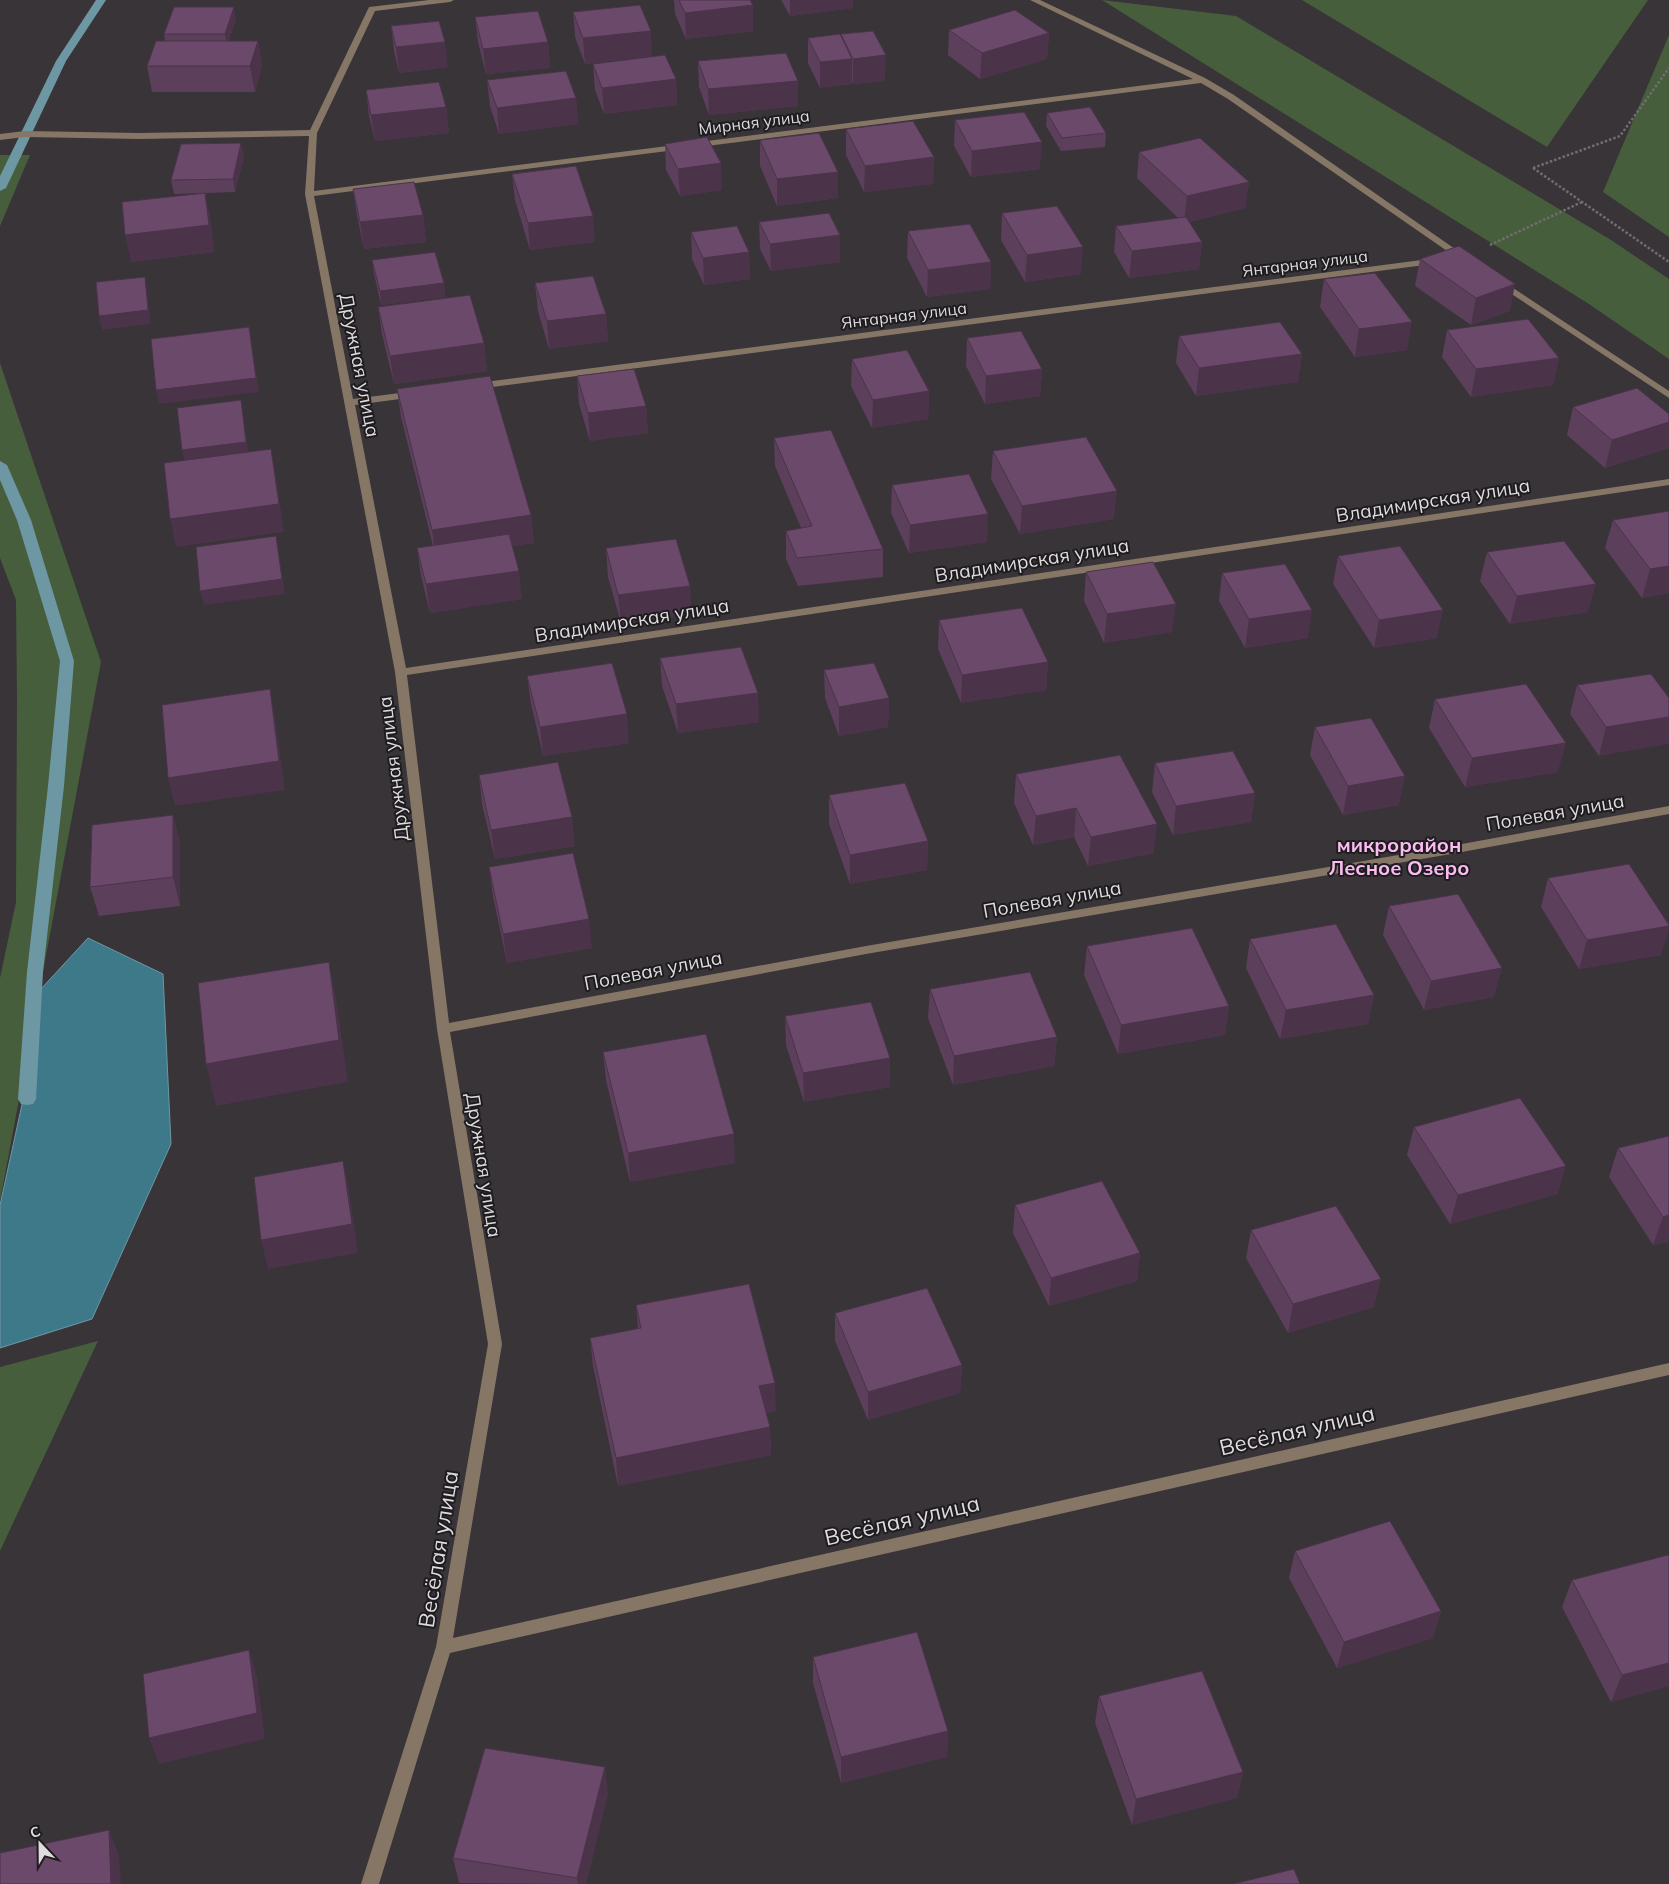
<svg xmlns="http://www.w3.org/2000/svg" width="1669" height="1884" font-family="Mulish,sans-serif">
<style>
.green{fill:#475e3c}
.water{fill:#3e798a;stroke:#6e97a4}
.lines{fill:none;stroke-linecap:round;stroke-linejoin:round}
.stream{fill:#6e97a4;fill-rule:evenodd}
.path{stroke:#716d71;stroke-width:2.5;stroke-dasharray:2.5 2;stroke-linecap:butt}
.minor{fill:#857666;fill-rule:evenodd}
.wall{fill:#5c3f5b}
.shaded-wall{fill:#4b334a}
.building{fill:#6b496a;stroke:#4b334a}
.labels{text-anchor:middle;stroke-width:4;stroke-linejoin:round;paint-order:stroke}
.far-street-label{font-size:16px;fill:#dfdcdf;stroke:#1e1c1e}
.street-label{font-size:19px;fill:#dfdcdf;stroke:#1e1c1e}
.neighbourhood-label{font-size:20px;font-weight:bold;fill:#fbbbf1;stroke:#1e1c1e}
.near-street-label{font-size:22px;fill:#dfdcdf;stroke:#1e1c1e}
</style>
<rect width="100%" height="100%" fill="#383438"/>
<path class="green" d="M1102 0 1236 16 1611 240 1669 279V359L1589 304Z
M1302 0H1648L1547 147Z
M1669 35V237L1603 192Z
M0 155H30L0 226Z
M0 363 101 662 0 1201V978L16 902 17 697 16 600 0 558Z
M98 1341 0 1551V1367Z"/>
<path class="water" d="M88 938 163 974 171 1144 92 1319 0 1348V1205L28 1077 40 990Z"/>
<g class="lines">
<path class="stream" d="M96 0H106L66 61 6 188 0 191V176L56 61Z
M0 461 7 465 31 520 74 661 64 786 43 972 36 1099 33 1104 27 1105 21 1104 18 1099 27 972 48 786 60 661 17 520 0 480Z"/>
<path class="path" d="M1533 168 1620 136 1669 68
M1533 168 1669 262
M1490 245 1582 202"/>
<path class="minor" d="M429 0H454L450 2 375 11 317 133 314 191 1193 79 1030 0H1040L1205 78 1234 95 1468 258 1466 260H1460L1228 99 1201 83 314 196 353 399 415 391 420 394 415 397 355 405 406 668 1669 479V485L407 675 449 1023 866 946 1451 846 1669 806V814L1451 854 866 954 450 1032 502 1344 453 1638 1669 1363V1375L450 1653 379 1884H361L436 1647 488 1344 437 1029 395 672 305 194 309 136 139 139 25 137 0 140V134L25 131 139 133 310 130 369 7Z
M1437 258 1440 259V263L477 389 472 386 477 383Z
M1501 280 1669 391V398L1498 285 1496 283Z"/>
</g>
<path class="wall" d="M674 0H750L753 5V31L686 39 675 14Z
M781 0H853V8L790 16Z
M573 12 652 56 585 64 575 37Z
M475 17 548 42 550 68 486 74 478 42Z
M236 19 229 41H258L262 66 255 92H152L147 66 165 41 164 34Z
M391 26 448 67 399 73 394 51Z
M949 30 1049 33 1047 59 980 79 948 55Z
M841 34 885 81 853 84 852 82V84L820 88 808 63V38L841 37Z
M698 61 798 106 709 115 699 87Z
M593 64 676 79 677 105 604 114 595 90Z
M487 80 576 98 578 124 499 134 490 106Z
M366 90 446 107 449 133 375 141 369 116Z
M1047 113 1106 133 1105 147 1061 151 1046 126Z
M955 120 1040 169 971 177 954 146Z
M846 129 934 157 933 184 864 192 846 155Z
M760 140 838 172V198L777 206 760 166Z
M665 144 722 190 680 196 666 170Z
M1139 152 1249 182 1245 208 1189 222 1202 242 1199 269 1129 278 1114 252 1116 226 1178 218 1137 178Z
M244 156 235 192 205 193 210 219 214 252 131 262 202 193 174 194 171 180Z
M512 174 595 242 530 250 515 200Z
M353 189 423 215 426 242 364 249 357 216Z
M1002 213 1081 274 1025 282 1001 240Z
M759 222 840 262 771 271 760 249Z
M908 231 991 262 990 289 927 297 907 258Z
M691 232 749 252 750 279 704 285 692 259Z
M1420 259 1510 311 1471 325 1415 286Z
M372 260 444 283 445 297 381 305 374 274Z
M1324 279 1407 350 1355 357 1320 307Z
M535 283 606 314 608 341 549 349 538 311Z
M378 307 484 343 487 371 394 384 382 334Z
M1447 330 1559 358 1553 385 1471 397 1442 357Z
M1179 336 1302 354 1298 382 1196 396 1176 363Z
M967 338 1042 369 1040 396 985 404 966 366Z
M852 359 929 391 928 419 872 428 851 386Z
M577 376 646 406 648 433 590 441 579 404Z
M397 389 531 515 534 543 512 546 522 599 430 613 421 576 417 548 433 546 401 417Z
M1573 407 1669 448 1605 468 1567 435Z
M774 438 883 549V577L798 586 786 559V531L801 528 775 466Z
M993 451 1114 519 1020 534 991 479Z
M892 485 987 542 909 553 891 513Z
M1669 511V593L1642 598 1605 548 1613 520Z
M606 548 690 586 691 614 621 623 608 577Z
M1487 552 1588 612 1510 624 1480 581Z
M1338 556 1437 638 1374 648 1333 584Z
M1086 572 1172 632 1104 643 1084 601Z
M1222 573 1308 638 1245 648 1219 601Z
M939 620 1048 662 1046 690 961 703 938 649Z
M660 658 759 722 678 733 662 686Z
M824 670 889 698 888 727 839 736 825 698Z
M527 676 629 743 543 756 531 704Z
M1577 685 1669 698 1599 756 1570 714Z
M1435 699 1558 772 1465 787 1429 728Z
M1315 727 1399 805 1343 815 1310 755Z
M1155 763 1255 793 1251 822 1173 835 1152 792Z
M1016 774 1154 853 1088 866 1074 837 1033 845 1014 803Z
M479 775 575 846 495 859 482 804Z
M829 795 928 841 927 870 850 884 829 824Z
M173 815 180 844V906L99 916 90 887Z
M489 867 592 948 507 963 493 896Z
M1548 878 1661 955 1579 969 1541 907Z
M1389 906 1494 997 1424 1010 1383 935Z
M1250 939 1374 995 1368 1024 1280 1039 1246 968Z
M1087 946 1229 1006 1225 1035 1118 1054 1084 975Z
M930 989 1057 1037 1054 1066 953 1085 928 1018Z
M785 1016 890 1087 804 1102 786 1045Z
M603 1052 735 1163 630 1182 606 1080Z
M1414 1127 1558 1194 1450 1224 1407 1155Z
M1669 1136V1242L1653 1245 1609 1177 1618 1148Z
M1015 1205 1140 1253 1137 1281 1049 1306 1013 1233Z
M1251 1230 1374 1307 1288 1333 1246 1258Z
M636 1305 776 1411 766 1413 770 1427 771 1455 618 1486 593 1366 590 1338 638 1329Z
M835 1313 962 1365 960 1393 868 1420 835 1341Z
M1295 1551 1441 1611 1433 1638 1337 1668 1289 1578Z
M1669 1556V1686L1611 1702 1562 1607 1572 1580Z
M813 1657 948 1731 947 1757 841 1783 813 1683Z
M1099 1696 1243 1772 1237 1798 1132 1825 1095 1723Z
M608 1793 586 1884 459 1883 453 1858Z"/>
<path class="shaded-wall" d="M790 0H853V8L790 16Z
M753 5V31L686 39 685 13Z
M234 7 236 19 227 47 225 34Z
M651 31 652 56 585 64 583 38Z
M1049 33 1047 59 980 79 982 53Z
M258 41 262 66 255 92 250 66Z
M445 42 448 67 399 73 396 47Z
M548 42 550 68 486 74 483 49Z
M886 55 885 81 853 84V59Z
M852 59V84L820 88V62Z
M676 79 677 105 604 114 602 88Z
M798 81V106L709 115 708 89Z
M576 98 578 124 499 134 497 108Z
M446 107 449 133 375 141 371 115Z
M1042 142 1040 169 971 177 972 151Z
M241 143 244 156 235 192 233 179Z
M934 157 933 184 864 192 865 166Z
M721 163 722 190 680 196 678 169Z
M838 172V198L777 206V179Z
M1249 182 1245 208 1184 223 1187 196Z
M205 193 210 219 214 252 131 262 125 235Z
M423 215 426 242 364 249 360 222Z
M593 216 595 242 530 250 528 223Z
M840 235V262L771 271 770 244Z
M1202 242 1199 269 1129 278 1132 251Z
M1083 247 1081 274 1025 282 1027 255Z
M749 252 750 279 704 285 703 258Z
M991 262 990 289 927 297 928 270Z
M145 277 147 291 151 324 102 330 99 316Z
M444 283 445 297 381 305 380 291Z
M1515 284 1510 311 1471 325 1476 298Z
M606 314 608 341 549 349 547 321Z
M1412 322 1407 350 1355 357 1359 329Z
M249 327 259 392 159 404 156 390Z
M484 343 487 371 394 384 390 356Z
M1302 354 1298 382 1196 396 1199 368Z
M1559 358 1553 385 1471 397 1476 369Z
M1042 369 1040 396 985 404 986 376Z
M929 391 928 419 872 428 873 400Z
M241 400 249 456 185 464 182 450Z
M646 406 648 433 590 441 588 413Z
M1669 422V448L1605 468 1612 440Z
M271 449 276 477 284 532 176 547 170 519Z
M1117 491 1114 519 1020 534 1022 506Z
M988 514 987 542 909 553 910 525Z
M531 515 534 543 436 558 432 530Z
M276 536 285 594 204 605 200 591Z
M1669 566V593L1642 598 1650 569Z
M519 571 522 599 430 613 426 584Z
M1596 584 1588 612 1510 624 1517 596Z
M690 586 691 614 621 623 618 595Z
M1176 604 1172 632 1104 643 1107 614Z
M1312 610 1308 638 1245 648 1249 619Z
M1443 610 1437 638 1374 648 1379 620Z
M1048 662 1046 690 961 703 962 675Z
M270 689 275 718 285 790 175 806 168 778Z
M758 693 759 722 678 733 676 704Z
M889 698 888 727 839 736V707Z
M627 714 629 743 543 756 540 727Z
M1669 717V744L1599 756 1606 727Z
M1566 743 1558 772 1465 787 1472 758Z
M1405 776 1399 805 1343 815 1348 786Z
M1255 793 1251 822 1173 835 1176 806Z
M1076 808 1074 837 1033 845 1036 816Z
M173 815 180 844V906L173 877Z
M572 817 575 846 495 859 491 830Z
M1157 824 1154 853 1088 866 1091 837Z
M928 841 927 870 850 884V855Z
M589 919 592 948 507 963 503 934Z
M1669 926V929L1661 955 1579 969 1587 940Z
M329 962 337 1004 348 1082 216 1106 206 1064Z
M1502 968 1494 997 1424 1010 1431 981Z
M1374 995 1368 1024 1280 1039 1286 1010Z
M1229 1006 1225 1035 1118 1054 1121 1025Z
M1057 1037 1054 1066 953 1085 954 1056Z
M890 1058V1087L804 1102 803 1073Z
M734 1134 735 1163 630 1182 628 1153Z
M343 1161 349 1190 358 1253 268 1269 261 1240Z
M1566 1166 1558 1194 1450 1224 1458 1195Z
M1669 1215V1242L1653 1245 1663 1217Z
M1140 1253 1137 1281 1049 1306 1051 1278Z
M1381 1279 1374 1307 1288 1333 1293 1304Z
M962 1365 960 1393 868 1420V1392Z
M775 1383 776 1411 760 1415 759 1386Z
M770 1427 771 1455 618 1486 616 1458Z
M1441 1611 1433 1638 1337 1668 1344 1642Z
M249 1650 257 1676 265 1739 159 1764 149 1738Z
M1669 1663V1686L1611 1702 1622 1675Z
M948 1731 947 1757 841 1783V1757Z
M605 1767 608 1793 586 1884H578L577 1878Z
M1243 1772 1237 1798 1132 1825 1136 1799Z
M109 1830 119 1855 121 1884H111Z"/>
<path class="building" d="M679 0H750L753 5 685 13Z
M640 5 651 31 583 38 573 12Z
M174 7H234L225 34H164Z
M1015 10 1049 33 982 53 949 30Z
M538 11 548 42 483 49 475 17Z
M439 21 445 42 396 47 391 26Z
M873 31 886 55 853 59 841 34Z
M840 34 852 59 820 62 808 38Z
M156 41H258L250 66H147Z
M786 53 798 81 708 89 698 61Z
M665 55 676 79 602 88 593 64Z
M566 71 576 98 497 108 487 80Z
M439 82 446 107 371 115 366 90Z
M1090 107 1106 133 1062 138 1047 113Z
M1024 112 1042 142 972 151 955 120Z
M913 121 934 157 865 166 846 129Z
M819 133 838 172 777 179 760 140Z
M707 137 721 163 678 169 665 144Z
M1200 138 1249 182 1187 196 1139 152Z
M241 143 233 179 171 180 181 144Z
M576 166 593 216 528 223 512 174Z
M414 182 423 215 360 222 353 189Z
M205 193 209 225 125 235 122 202Z
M1057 206 1083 247 1027 255 1002 213Z
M829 213 840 235 770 244 759 222Z
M1186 217 1202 242 1132 251 1116 226Z
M970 224 991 262 928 270 908 231Z
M737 226 749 252 703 258 691 232Z
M1459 246 1515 284 1476 298 1420 259Z
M435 252 444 283 380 291 372 260Z
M1375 273 1412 322 1359 329 1324 279Z
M593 276 606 314 547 321 535 283Z
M145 277 148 310 99 316 96 282Z
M470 295 484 343 390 356 378 307Z
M1528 319 1559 358 1476 369 1447 330Z
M1280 322 1302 354 1199 368 1179 336Z
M249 327 256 378 156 390 151 339Z
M1021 331 1042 369 986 376 967 338Z
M907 350 929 391 873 400 852 359Z
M634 369 646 406 588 413 577 376Z
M490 376 531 515 432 530 397 389Z
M1637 388 1669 414V422L1612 440 1573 407Z
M241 400 246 442 182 450 177 408Z
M831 430 883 549 797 558 786 531 812 526 774 438Z
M1086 437 1117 491 1022 506 993 451Z
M271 449 279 504 170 519 164 463Z
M969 474 988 514 910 525 892 485Z
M1669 511V566L1650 569 1613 520Z
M509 534 519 571 426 584 417 548Z
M276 536 282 579 200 591 196 547Z
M676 539 690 586 618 595 606 548Z
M1564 541 1596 584 1517 596 1487 552Z
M1400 546 1443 610 1379 620 1338 556Z
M1153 562 1176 604 1107 614 1086 572Z
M1285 564 1312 610 1249 619 1222 573Z
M1022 608 1048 662 962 675 939 620Z
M741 647 758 693 676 704 660 658Z
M612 663 627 714 540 727 527 676Z
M874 663 889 698 839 707 824 670Z
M1651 674 1669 698V717L1606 727 1577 685Z
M1526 684 1566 743 1472 758 1435 699Z
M270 689 279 761 168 778 162 705Z
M1371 718 1405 776 1348 786 1315 727Z
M1233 751 1255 793 1176 806 1155 763Z
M1120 755 1157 824 1091 837 1076 808 1036 816 1016 774Z
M558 762 572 817 491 830 479 775Z
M905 783 928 841 850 855 829 795Z
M173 815V877L90 887 92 825Z
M573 853 589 919 503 934 489 867Z
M1629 864 1669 925V926L1587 940 1548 878Z
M1458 894 1502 968 1431 981 1389 906Z
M1336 924 1374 995 1286 1010 1250 939Z
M1192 928 1229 1006 1121 1025 1087 946Z
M329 962 339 1040 206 1064 198 983Z
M1030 972 1057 1037 954 1056 930 989Z
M871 1002 890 1058 803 1073 785 1016Z
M706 1034 734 1134 628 1153 603 1052Z
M1520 1098 1566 1166 1458 1195 1414 1127Z
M1669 1136V1215L1663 1217 1618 1148Z
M343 1161 352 1224 261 1240 254 1177Z
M1102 1181 1140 1253 1051 1278 1015 1205Z
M1336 1206 1381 1279 1293 1304 1251 1230Z
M749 1284 775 1383 759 1386 770 1427 616 1458 590 1338 641 1328 636 1305Z
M927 1288 962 1365 868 1392 835 1313Z
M1390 1521 1441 1611 1344 1642 1295 1551Z
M1668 1555 1669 1556V1663L1622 1675 1572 1580Z
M917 1632 948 1731 841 1757 813 1657Z
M249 1650 257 1713 149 1738 143 1674Z
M1202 1671 1243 1772 1136 1799 1099 1696Z
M485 1748 605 1767 577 1878 453 1858Z
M109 1830 111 1884H0V1853Z
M1294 1869 1300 1884H1233Z"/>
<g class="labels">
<g class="far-street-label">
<text transform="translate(754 122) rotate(-7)" y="6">Мирная улица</text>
<text transform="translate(1305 263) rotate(-7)" y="6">Янтарная улица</text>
<text transform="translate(904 315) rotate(-7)" y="6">Янтарная улица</text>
</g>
<g class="street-label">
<text transform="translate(360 365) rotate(79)" y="7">Дружная улица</text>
<text transform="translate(1433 500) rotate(-9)" y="7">Владимирская улица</text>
<text transform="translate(1032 560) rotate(-9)" y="7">Владимирская улица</text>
<text transform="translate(632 620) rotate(-9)" y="7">Владимирская улица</text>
<text transform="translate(393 769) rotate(-97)" y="7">Дружная улица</text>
<text transform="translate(1555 812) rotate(-10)" y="7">Полевая улица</text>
<text transform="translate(1052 899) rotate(-10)" y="7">Полевая улица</text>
<text transform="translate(653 970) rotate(-11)" y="7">Полевая улица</text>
<text transform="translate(484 1165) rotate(81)" y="7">Дружная улица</text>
</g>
<g class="neighbourhood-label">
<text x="1399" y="852">микрорайон<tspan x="1399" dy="23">Лесное Озеро</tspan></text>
</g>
<g class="near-street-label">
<text transform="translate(1297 1430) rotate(-13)" y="8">Весёлая улица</text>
<text transform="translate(902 1520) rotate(-13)" y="8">Весёлая улица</text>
<text transform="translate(438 1549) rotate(-81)" y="8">Весёлая улица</text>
</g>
</g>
<g transform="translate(40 1844) rotate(338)" stroke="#1e1c1e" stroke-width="4" paint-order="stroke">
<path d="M0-4L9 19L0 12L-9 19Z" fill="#dfdcdf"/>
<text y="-8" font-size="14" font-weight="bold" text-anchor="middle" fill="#dfdcdf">С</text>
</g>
</svg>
